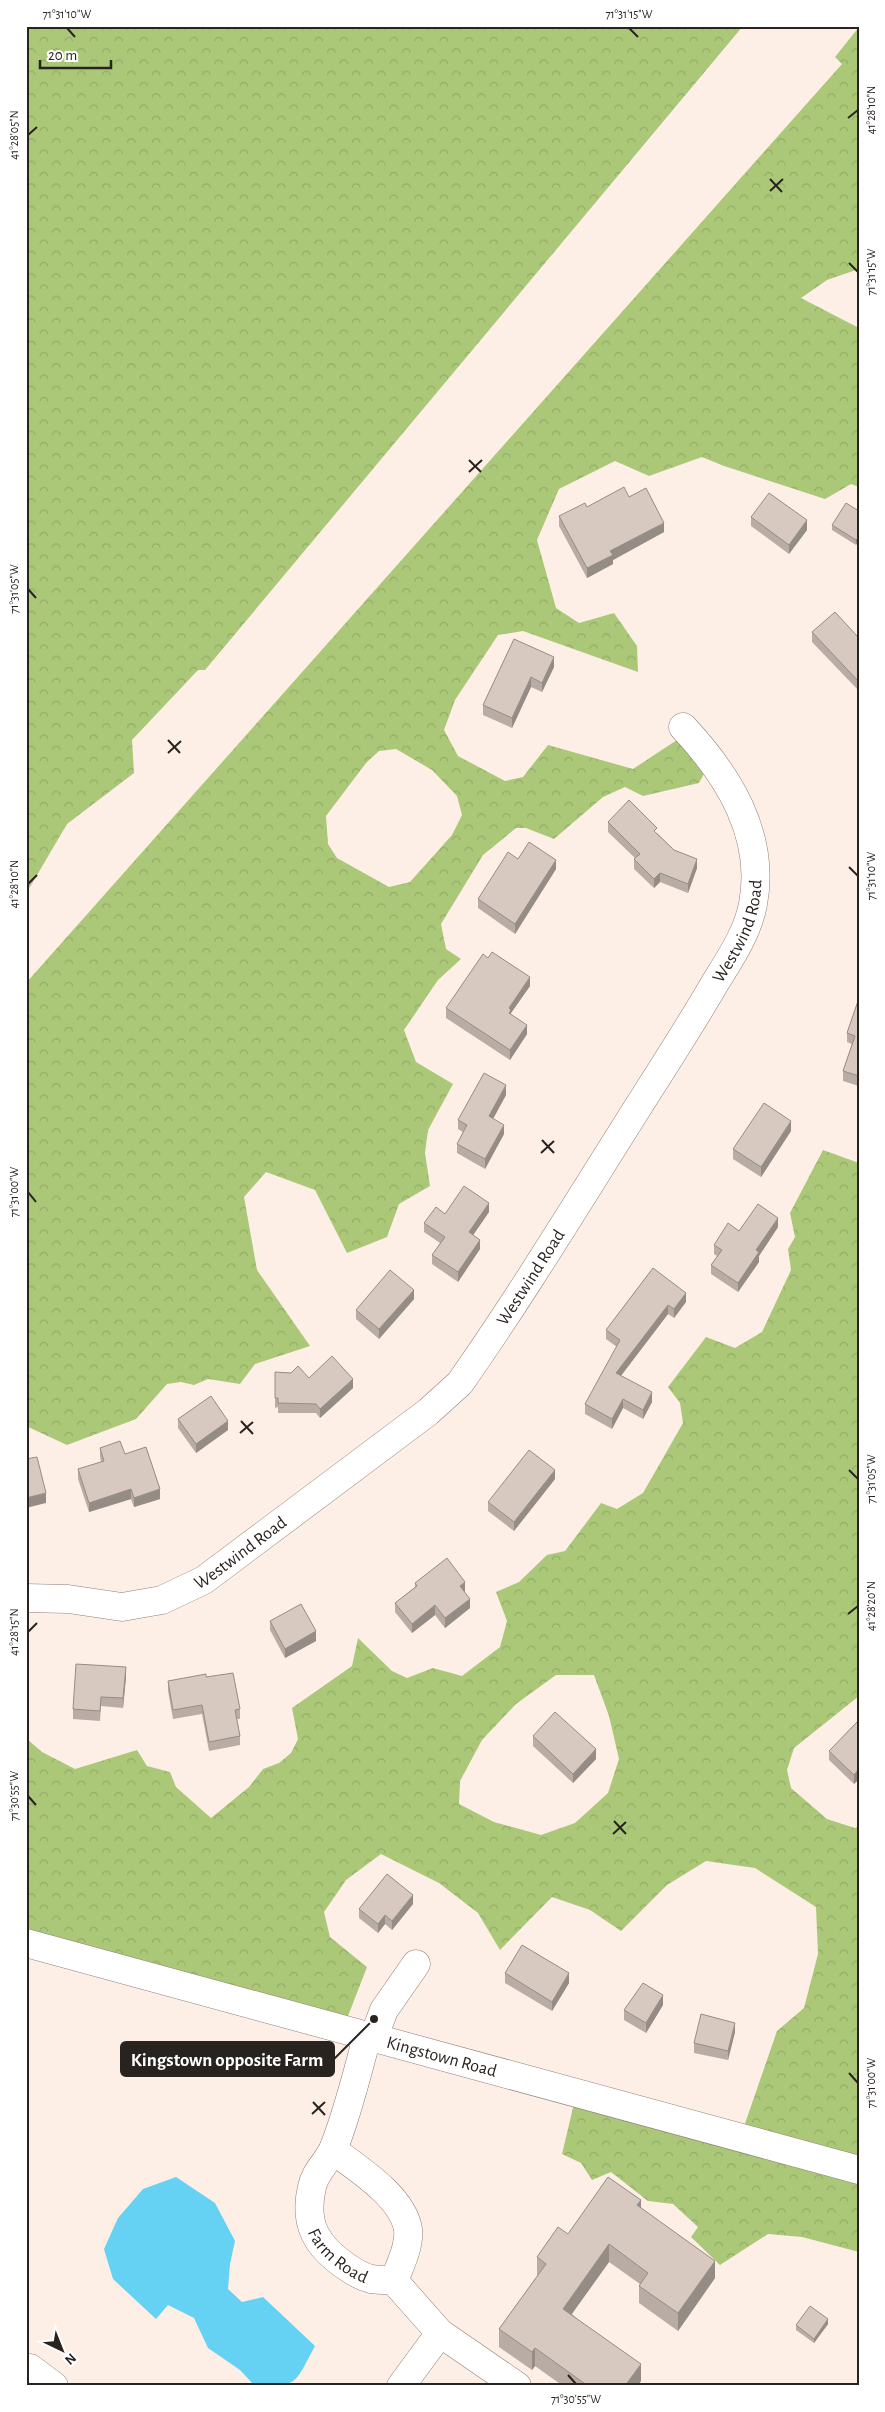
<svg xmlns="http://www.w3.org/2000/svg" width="885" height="2412" font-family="'Alegreya Sans',sans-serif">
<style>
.forest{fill:url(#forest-crowns);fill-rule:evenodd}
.water{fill:#65d1f3}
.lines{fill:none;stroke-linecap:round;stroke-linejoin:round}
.minor-casing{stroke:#8e8079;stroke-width:29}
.major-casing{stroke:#8e8079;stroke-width:29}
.minor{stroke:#fff;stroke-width:28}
.major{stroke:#fff;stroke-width:28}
.wall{fill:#b9aca5}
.shaded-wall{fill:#968c86}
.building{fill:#d7c8c0;stroke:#968c86}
.ticks{fill:none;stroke:#292320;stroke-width:2}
.labels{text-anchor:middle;stroke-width:4;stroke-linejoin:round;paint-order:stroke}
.street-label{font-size:18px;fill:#292320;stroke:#fff}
.leader{fill:none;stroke:#292320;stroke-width:2}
.callout-dot{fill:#292320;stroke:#fff;stroke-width:2}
.callout{fill:#292320;stroke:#292320;stroke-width:2}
.callout-label{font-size:19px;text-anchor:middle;font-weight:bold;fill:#fff}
.neatline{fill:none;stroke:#292320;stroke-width:2}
.ticks-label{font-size:12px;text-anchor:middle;fill:#292320}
</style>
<defs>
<pattern id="forest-crowns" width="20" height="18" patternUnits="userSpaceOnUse" patternTransform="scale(1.25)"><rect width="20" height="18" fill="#abc878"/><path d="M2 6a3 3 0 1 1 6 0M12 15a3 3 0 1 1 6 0" fill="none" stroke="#93ac68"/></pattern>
</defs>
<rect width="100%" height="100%" fill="#feefe6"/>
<path class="forest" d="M26 26H743L205 670H198L132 740 134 773 67 824 30 887 26 890Z
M859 27V269L827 280 801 298 859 328V487L851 484 825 499 724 466 702 457 649 476 615 461 559 489 537 540 556 608 579 623 614 613 637 646 638 672 523 631 498 635 455 700 444 730 458 756 505 781 523 777 548 745 633 769 686 734 712 759 699 783 643 796 625 787 603 797 554 839 526 828H516L483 855 441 924 446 949 461 959 438 980 404 1030 416 1062 453 1084 428 1130 425 1153 430 1186 399 1204 387 1237 347 1253 315 1190 266 1172 244 1197 257 1270 310 1346 255 1364 240 1384 208 1379 194 1385 181 1382 167 1384 136 1419 67 1445 26 1426V983L842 64 835 57ZM396 749 432 770 457 796 462 815 452 835 410 882 389 887 337 858 328 844 326 816 366 763 379 751Z
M823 1150 859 1163V1696L794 1748 787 1770 791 1788 827 1819 855 1828 859 1826V2252L802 2237 768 2234 720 2265 691 2237 698 2227 673 2204 648 2201 611 2172 592 2180 581 2163 562 2154 576 2095 740 2138 777 2031 804 2008 818 1954 816 1907 755 1868 706 1861 667 1885 621 1931 590 1910 552 1897 500 1950 478 1913 439 1883 381 1854 346 1880 324 1912 330 1937 367 1967 343 2029 26 1945 27 1739 42 1752 75 1769 137 1750 147 1766 170 1772 176 1787 211 1818 249 1787 263 1769 279 1763 291 1753 298 1739 292 1708 352 1666 358 1638 392 1671 407 1678 433 1668 462 1676 500 1647 507 1621 496 1592 519 1582 547 1555 565 1551 601 1503 617 1509 643 1493 683 1423 680 1403 668 1387 706 1337 735 1348 762 1332 791 1270 788 1249 795 1237 790 1213ZM556 1675H594L609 1716 619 1759 608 1793 575 1823 541 1835 494 1822 459 1804 460 1781 482 1740 516 1704Z"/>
<path class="water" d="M176 2177 215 2203 235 2241 230 2264 228 2289 242 2302 263 2297 315 2346C294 2384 300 2386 255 2386L240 2370 208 2348 194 2318 168 2305 156 2319 113 2279 104 2249 118 2218 143 2189Z"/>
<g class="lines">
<defs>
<g id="minor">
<path id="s1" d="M26 1598 68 1599 122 1607 162 1600 204 1580 428 1412 460 1383C530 1283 593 1177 659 1074 678 1044 697 1014 715 983 730 959 748 932 753 904 766 835 728 775 683 727"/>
<path id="s2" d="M367 2037C357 2074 348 2112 334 2147 329 2161 315 2171 312 2187 303 2224 317 2247 347 2267 354 2272 363 2277 371 2279 379 2280 387 2280 394 2281L440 2333 401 2386"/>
<path d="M373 2039 384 2010 416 1964"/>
<path d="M333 2150C358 2169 402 2196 408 2229 410 2246 400 2265 394 2281"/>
<path d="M440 2333 517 2386"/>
<path d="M30 2368 54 2386"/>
</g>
<g id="major">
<path id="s3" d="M26 1943 859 2170"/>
</g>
</defs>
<use href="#minor" class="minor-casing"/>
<use href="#major" class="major-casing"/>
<use href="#minor" class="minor"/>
<use href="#major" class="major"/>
</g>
<path class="wall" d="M629 497 664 532 613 560V564L587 578 559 526V516L587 507Z
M859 511 856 545 832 530V525Z
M751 517 807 530 789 554 751 526Z
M812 632 859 638V691L812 642Z
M514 639 554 667 542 692 531 687 512 728 483 715V705Z
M608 822 657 833 674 850 697 868 688 893 660 882 654 888 634 869V859L635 858 608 832Z
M518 859 556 869 515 934 478 908V899Z
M530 986 511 1013V1015L527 1034 510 1060 446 1018V1008Z
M859 998V1086L843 1081V1071L852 1044 847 1042V1033Z
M506 1095 493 1119 504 1134 485 1169 457 1153V1144L463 1132 458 1129V1120Z
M791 1131 761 1177 733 1159V1149Z
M489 1212 473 1235 480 1249 458 1282 432 1264V1255L440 1243 424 1232V1223L445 1214Z
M778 1227 759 1256V1262L738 1292 711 1274V1265L717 1256 714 1254V1245L739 1231Z
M653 1268 686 1302 674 1318 668 1314 621 1376 652 1402 643 1419 623 1408 612 1429 585 1414V1404L617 1347 606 1339V1330Z
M414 1299 379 1339 356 1319V1310Z
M275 1372 309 1378 353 1388 320 1418 316 1413H278V1407L275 1408Z
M178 1419 228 1430 196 1453 178 1428Z
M100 1448 125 1454 160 1499 134 1507 131 1499 89 1512 78 1479V1469L101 1462 100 1457Z
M555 1479 514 1531 488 1511V1502Z
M415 1583 465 1591 464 1592 470 1608 445 1628 435 1615 412 1633 395 1612V1603L415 1587Z
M270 1621 316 1641 285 1658 270 1630Z
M126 1677 123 1708 101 1706 100 1721 73 1719V1709Z
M206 1677 240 1709V1719H237L240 1736V1745L209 1751 202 1714 173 1719 168 1691V1681Z
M859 1720V1779L854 1784 829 1760V1751Z
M533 1736 596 1759 573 1783 533 1746Z
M413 1904 392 1930 385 1924 378 1933 359 1918V1909Z
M505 1973 569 1983 552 2011 505 1983Z
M663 2005 646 2033 624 2020V2010Z
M735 2032 728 2060 694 2053V2043Z
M641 2208 715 2278 678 2331 639 2303V2286L640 2284 609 2262 572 2314 641 2381 637 2386H563L535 2366 532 2370 499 2347V2329L538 2275H537V2257L568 2234Z
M828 2324 814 2343 796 2330V2325Z"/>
<path class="shaded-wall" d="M807 520V530L789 554V545Z
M664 523V532L613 560V564L587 578V568L610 551Z
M859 537V541L856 545V540Z
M554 657V667L542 692V683Z
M531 677V687L512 728V718Z
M697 859V868L688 893V884Z
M556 860V869L515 934V924Z
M660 873V882L654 888V879Z
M530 977V986L511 1013V1019L509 1016V1008Z
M527 1025V1034L510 1060V1050Z
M506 1085V1095L489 1126V1116Z
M791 1121V1131L761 1177V1167Z
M504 1125V1134L485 1169V1159Z
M489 1203V1212L469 1241V1232Z
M778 1218V1227L759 1256V1262L738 1292V1283L756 1250Z
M480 1240V1249L458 1282V1272Z
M414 1290V1299L379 1339V1329Z
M686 1293V1302L674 1318V1309Z
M668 1305V1314L616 1382V1373Z
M353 1379V1388L320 1418V1409Z
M652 1392V1402L643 1419V1410Z
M623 1399V1408L612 1429V1419Z
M228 1421V1430L196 1453V1444Z
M555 1470V1479L514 1531V1522Z
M131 1489V1499L89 1512V1503Z
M160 1489V1499L134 1507V1498Z
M46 1493V1503L26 1508V1498Z
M465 1582V1591L460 1595V1586Z
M470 1599V1608L445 1628V1618Z
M435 1605V1615L412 1633V1624Z
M316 1631V1641L285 1658V1649Z
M126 1667V1677L123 1708V1698Z
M596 1749V1759L573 1783V1774Z
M859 1769V1779L854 1784V1775Z
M413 1895V1904L392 1930V1921Z
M385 1915V1924L378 1933V1924Z
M569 1973V1983L552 2011V2002Z
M663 1995V2005L646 2033V2023Z
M735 2023V2032L728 2060V2051Z
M641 2200V2217L637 2205Z
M609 2244V2262L563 2326V2309Z
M715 2261V2278L678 2331V2313Z
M828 2319V2324L814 2343V2339Z
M535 2348V2366L532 2370V2352Z
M641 2364V2381L637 2386H625Z"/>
<path class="building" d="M624 487 629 497 646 488 664 523 610 551 613 555 587 568 559 516 585 503 587 507Z
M769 493 807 520 789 545 751 517Z
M846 503 859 511V537L856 540 832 525Z
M835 612 859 638V682L812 632Z
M514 639 554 657 542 683 531 677 512 718 483 705Z
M629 800 657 828 654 831 674 850 697 859 688 884 660 873 654 879 634 859 640 854 608 822Z
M529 842 556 860 515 924 478 899 508 852 518 859Z
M492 952 530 977 509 1008 511 1010 509 1013 527 1025 510 1050 446 1008 483 954 488 958Z
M859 998V1076L843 1071 855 1036 847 1033Z
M484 1073 506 1085 489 1116 504 1125 485 1159 457 1144 467 1125 458 1120Z
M764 1103 791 1121 761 1167 733 1149Z
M464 1186 489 1203 469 1232 480 1240 458 1272 432 1255 445 1237 424 1223 436 1207 445 1214Z
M758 1204 778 1218 756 1250 759 1252 738 1283 711 1265 722 1250 714 1245 728 1223 739 1231Z
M653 1268 686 1293 674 1309 668 1305 616 1373 652 1392 643 1410 623 1399 612 1419 585 1404 620 1340 606 1330Z
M390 1270 414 1290 379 1329 356 1310Z
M332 1356 353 1379 320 1409 316 1404 278 1403V1398H275V1372L291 1373 298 1366 309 1378Z
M211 1396 228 1421 196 1444 178 1419Z
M120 1441 125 1454 146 1447 160 1489 134 1498 131 1489 89 1503 78 1469 104 1461 100 1448Z
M529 1450 555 1470 514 1522 488 1502Z
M37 1457 46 1493 26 1498V1459Z
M447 1558 465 1582 460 1586 470 1599 445 1618 435 1605 412 1624 395 1603 417 1586 415 1583Z
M301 1604 316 1631 285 1649 270 1621Z
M76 1664 126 1667 123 1698 101 1697 100 1711 73 1709Z
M233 1673 240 1709 235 1710 240 1736 209 1742 202 1705 173 1710 168 1681 206 1674V1677Z
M555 1712 596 1749 573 1774 533 1736Z
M859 1720V1769L854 1775 829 1751Z
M387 1874 413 1895 392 1921 385 1915 378 1924 359 1909Z
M522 1945 569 1973 552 2002 505 1973Z
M643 1983 663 1995 646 2023 624 2010Z
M701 2014 735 2023 728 2051 694 2043Z
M608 2177 641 2200 637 2205 715 2261 678 2313 639 2286 648 2273 609 2244 563 2309 641 2364 625 2386H588L535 2348 532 2352 499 2329 546 2264 537 2257 558 2227 568 2234Z
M810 2306 828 2319 814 2339 796 2325Z"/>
<path class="ticks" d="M67 28 75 37M629 28 638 37M848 118 858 110M28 135 37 127M770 179 782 192M770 191 783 179M849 263 858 272M469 460 481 472M469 472 482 460M28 589 36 598M168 740 180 753M168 753 181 741M849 867 858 876M28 884 37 875M542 1140 554 1153M541 1153 554 1141M28 1192 36 1202M241 1421 253 1434M240 1433 253 1422M849 1470 858 1479M848 1614 858 1606M28 1632 37 1623M28 1796 36 1805M614 1821 626 1834M613 1834 626 1822M849 2073 858 2083M313 2102 325 2115M312 2114 325 2102M568 2375 576 2384"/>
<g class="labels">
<g class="street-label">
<text dy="6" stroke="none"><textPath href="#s1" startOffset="1039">Westwind Road</textPath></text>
<text dy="6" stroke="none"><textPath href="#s1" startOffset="634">Westwind Road</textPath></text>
<text dy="6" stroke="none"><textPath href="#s1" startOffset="229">Westwind Road</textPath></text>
<text dy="6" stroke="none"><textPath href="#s3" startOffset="431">Kingstown Road</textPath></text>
<text dy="6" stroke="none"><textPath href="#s2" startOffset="241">Farm Road</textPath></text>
</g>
</g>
<path class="leader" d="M374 2019L334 2059"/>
<circle class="callout-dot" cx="374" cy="2019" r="5"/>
<rect class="callout" x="121" y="2042" width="213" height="34" rx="5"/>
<g class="callout-label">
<text x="227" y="2066">Kingstown opposite Farm</text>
</g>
<rect width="885" height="2412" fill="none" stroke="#ffffff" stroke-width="55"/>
<g transform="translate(62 2350) rotate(137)" stroke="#ffffff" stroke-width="4" paint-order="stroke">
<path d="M0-4L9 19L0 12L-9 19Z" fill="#292320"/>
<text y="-8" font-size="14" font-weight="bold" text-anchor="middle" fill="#292320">N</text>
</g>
<path d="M40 60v8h71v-8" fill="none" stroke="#292320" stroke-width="2.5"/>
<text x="48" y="60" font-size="15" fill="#292320" stroke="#ffffff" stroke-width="4" paint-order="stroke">20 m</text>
<rect x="28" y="28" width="830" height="2356" class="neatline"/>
<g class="ticks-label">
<text x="67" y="18">71°31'10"W</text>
<text x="629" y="18">71°31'15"W</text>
<text transform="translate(871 110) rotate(-90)" y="4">41°28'10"N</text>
<text transform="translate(14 135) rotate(-90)" y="4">41°28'05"N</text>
<text transform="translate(871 272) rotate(-90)" y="4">71°31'15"W</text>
<text transform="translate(14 589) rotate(-90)" y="4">71°31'05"W</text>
<text transform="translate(871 876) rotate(-90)" y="4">71°31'10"W</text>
<text transform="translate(14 884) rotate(-90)" y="4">41°28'10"N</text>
<text transform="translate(14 1192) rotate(-90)" y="4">71°31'00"W</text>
<text transform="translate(871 1479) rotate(-90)" y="4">71°31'05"W</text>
<text transform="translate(871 1606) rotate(-90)" y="4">41°28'20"N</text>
<text transform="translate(14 1632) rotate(-90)" y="4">41°28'15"N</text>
<text transform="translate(14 1796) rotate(-90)" y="4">71°30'55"W</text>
<text transform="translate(871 2083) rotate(-90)" y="4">71°31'00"W</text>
<text x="576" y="2403">71°30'55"W</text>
</g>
</svg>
